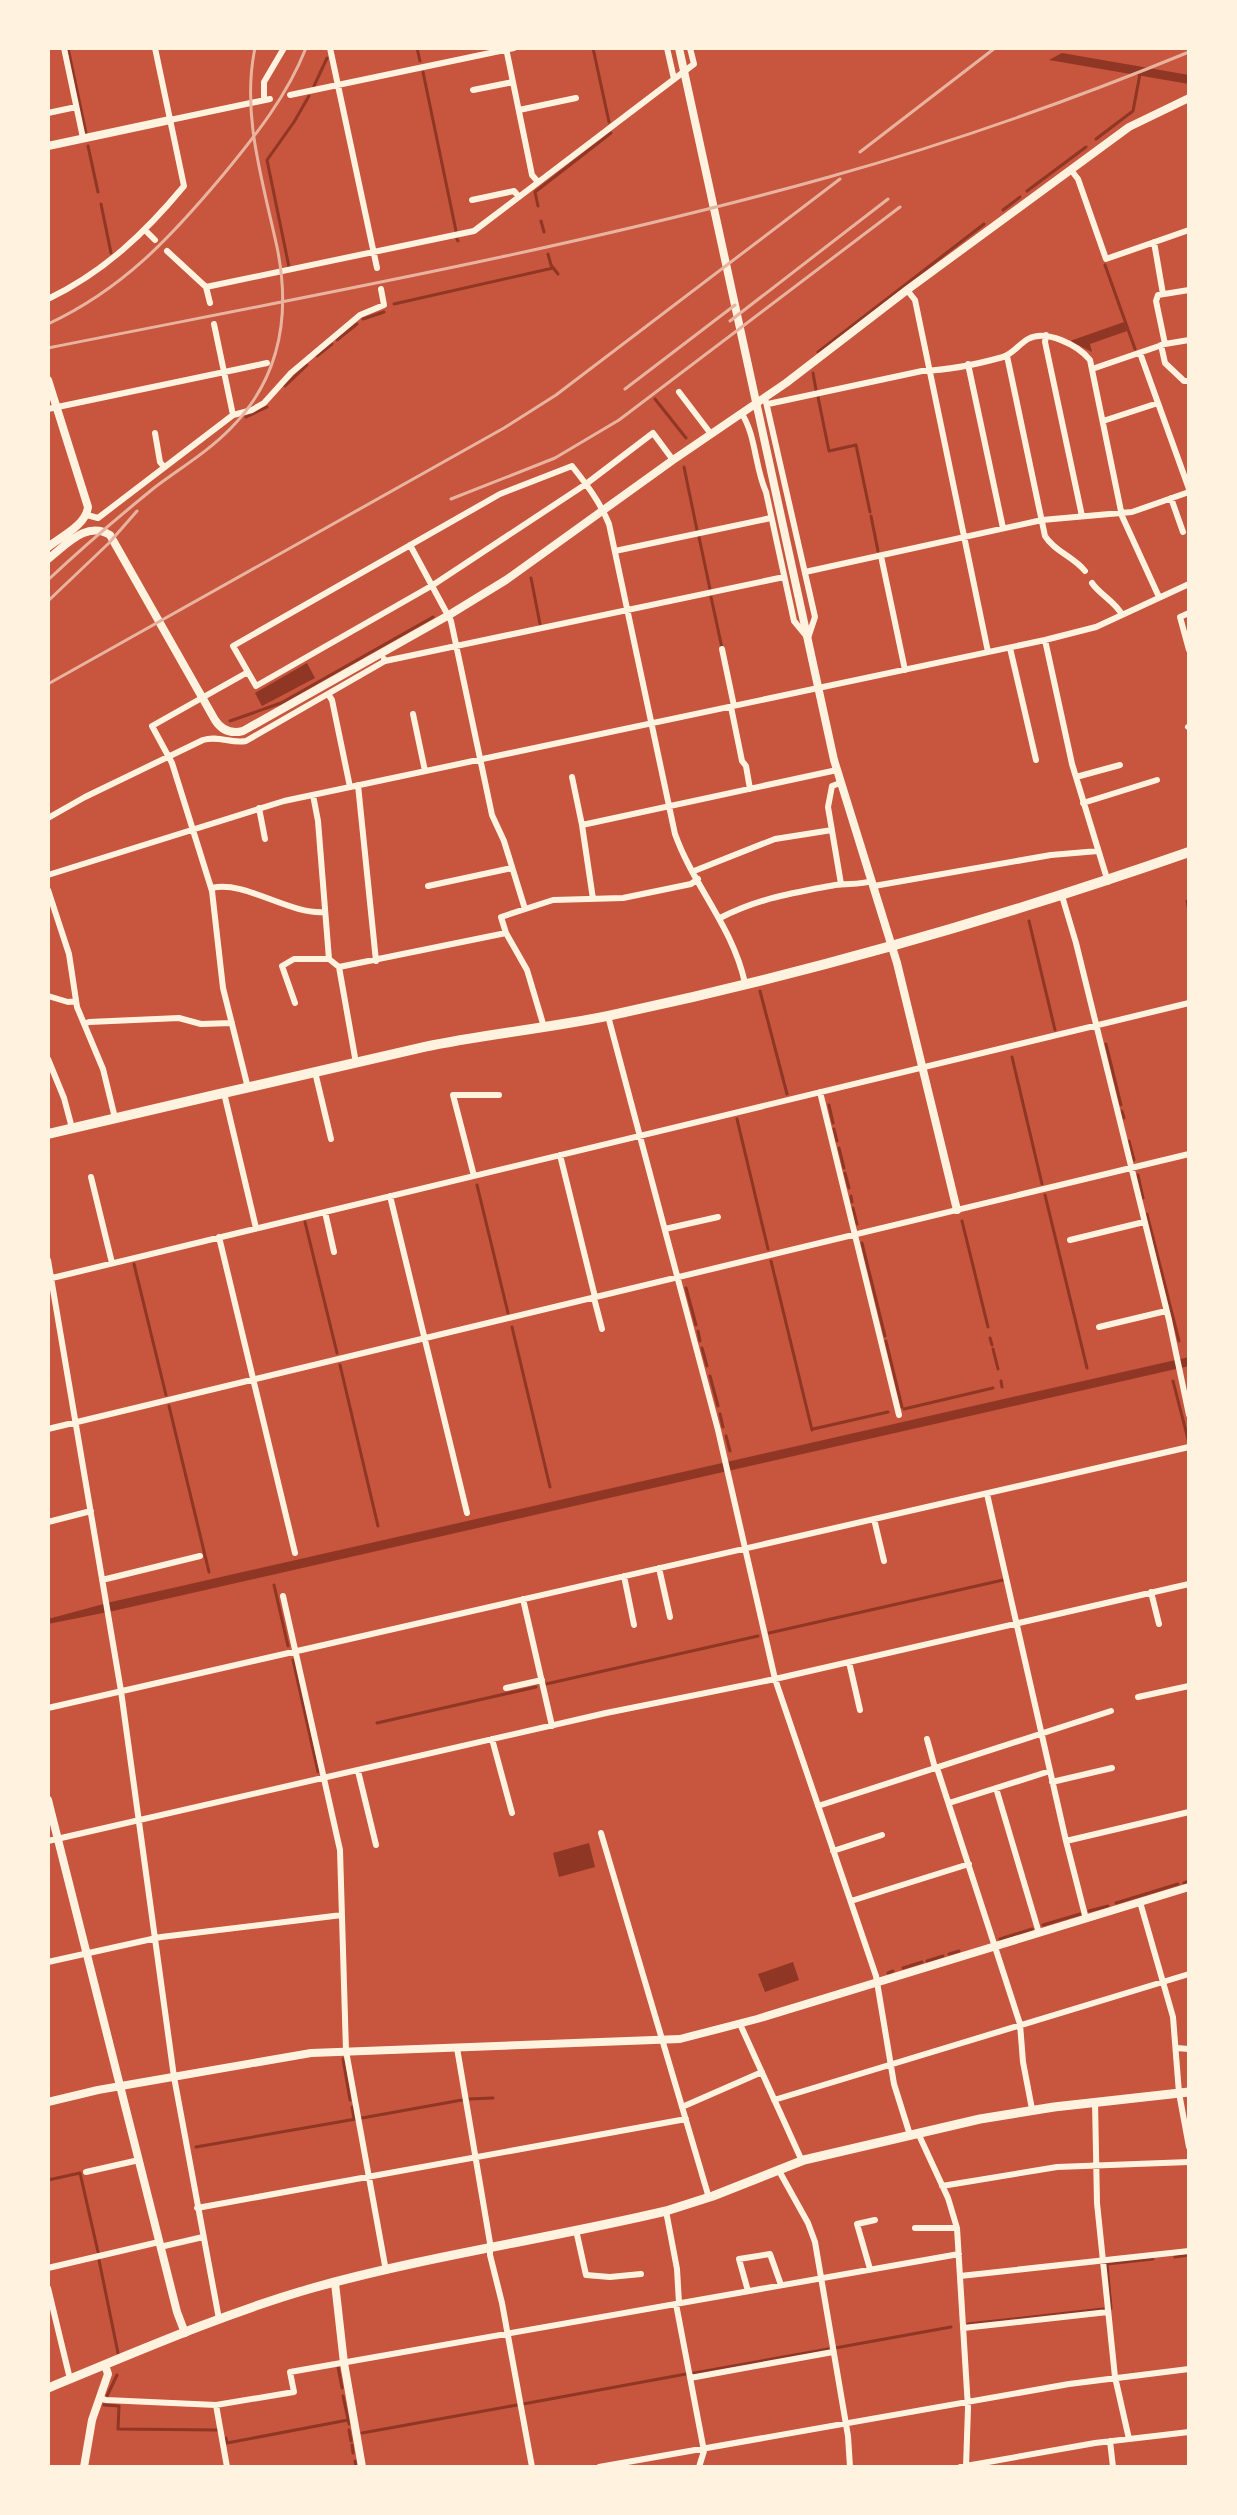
<svg xmlns="http://www.w3.org/2000/svg" width="1237" height="2515" font-family="Poppins,sans-serif">
<style>
.water{fill:#8f3625}
.lines{fill:none;stroke-linecap:round;stroke-linejoin:round}
.stream{stroke:#8f3625;stroke-width:3}
.minor{stroke:#fff3e0;stroke-width:6}
.tertiary{stroke:#fff3e0;stroke-width:8}
.secondary{stroke:#fff3e0;stroke-width:9}
.trunk{stroke:#fff3e0;stroke-width:10}
.rail{stroke:#e9b49f;stroke-width:3}
</style>
<rect width="100%" height="100%" fill="#c8553d"/>
<path class="water" d="M1062 53 1189 75V84L1049 60Z
M1124 322 1127 331 1090 344 1092 352 1070 341Z
M307 663 315 678 262 706 255 693Z
M1189 1357V1366L113 1611 48 1624V1619L111 1602Z
M589 1843 595 1867 559 1877 553 1853Z
M793 1962 799 1980 765 1992 758 1974Z"/>
<g class="lines">
<path class="stream" d="M68 48 86 133
M417 48 420 61
M593 48 609 122
M423 72 456 231
M314 86 327 58
M1096 139 1133 111 1140 74
M88 146 98 192
M1027 191 1086 147
M101 204 111 253
M538 206 535 192 611 133
M1003 210 1020 197
M541 221 544 232
M457 239 458 241
M548 254 551 265 558 274
M1105 265 1135 349
M289 267 267 160 294 122 309 96
M394 304 553 268
M363 319 384 312
M337 340 357 324
M818 352 984 224
M317 356 332 344
M813 373 816 390
M285 386 307 365
M818 397 829 451 856 445 870 512
M655 399 686 438
M246 417 267 407
M684 467 697 530
M871 516 878 551
M699 537 710 589
M531 578 540 624
M711 597 722 648
M230 721 281 703 433 617
M1187 901 1189 911
M1029 921 1055 1030
M760 991 787 1094
M1106 1044 1121 1105
M1012 1057 1042 1184
M829 1105 833 1123
M1122 1111 1124 1118
M737 1119 768 1249
M834 1129 837 1141
M1129 1141 1134 1160
M839 1148 844 1168
M845 1173 849 1188
M1138 1175 1143 1198
M477 1185 508 1313
M1045 1195 1087 1368
M851 1196 852 1202
M853 1208 857 1224
M1147 1214 1179 1341
M962 1221 988 1327
M305 1222 337 1353
M862 1243 885 1336
M771 1261 812 1430
M134 1264 166 1395
M686 1288 696 1325
M512 1327 550 1487
M698 1331 700 1341
M990 1338 992 1345
M886 1341 902 1407
M702 1348 707 1366
M993 1349 998 1369
M340 1365 378 1526
M710 1376 718 1406
M1001 1381 1002 1387
M1173 1381 1189 1443
M169 1406 209 1572
M904 1409 993 1388
M720 1414 723 1427
M813 1429 888 1412
M726 1436 730 1451
M274 1585 288 1646
M769 1633 1003 1580
M293 1660 318 1772
M546 1684 758 1636
M377 1723 536 1687
M1184 1883 1189 1881
M1116 1903 1178 1884
M1089 1911 1108 1906
M1043 1925 1080 1914
M1000 1939 1032 1929
M949 1954 959 1951
M927 1961 943 1956
M903 1968 922 1962
M888 1973 893 1971
M343 2059 350 2100
M468 2099 493 2098
M352 2107 354 2119
M362 2118 462 2100
M196 2147 356 2119
M48 2180 80 2173 98 2252
M1175 2257 1189 2255
M99 2260 118 2353
M1111 2308 1107 2264 1153 2259
M968 2324 1103 2309
M835 2348 951 2327
M338 2367 342 2388
M694 2373 828 2349
M107 2396 117 2375
M343 2396 349 2424
M523 2404 686 2374
M104 2405 119 2406 118 2429 218 2430
M349 2430 351 2441
M362 2433 517 2405
M226 2438 227 2443 348 2420
M352 2445 353 2453
M355 2461 356 2467"/>
<path class="minor" d="M64 48 83 138
M330 48 377 268
M506 48 532 175 538 182
M667 48 674 79
M473 90 513 82
M290 95 514 48
M264 100V82L284 48
M519 110 576 98
M48 113 76 107
M170 120 270 99
M1071 170 1078 179 1106 259 1189 230
M472 200 514 191 519 197
M145 230 155 240
M1154 242 1163 294
M167 251 206 287 210 303
M206 287 474 231 694 64 690 48
M907 290 915 300 988 652
M48 299C104 272 145 233 184 186L155 48
M1046 335 1045 342 1082 516
M1165 344 1156 301 1158 295 1189 290
M1161 345 1165 363 1184 381H1189
M1140 353 1189 489
M1007 356 1045 536C1054 551 1074 557 1085 571
M968 364 1003 528
M1092 369 1165 344 1189 340
M679 392 711 434
M768 404 922 371C949 370 978 364 1003 357 1013 354 1019 344 1028 339 1046 329 1078 345 1090 360L1122 516 1159 597
M48 409 267 363
M742 414C756 436 755 468 766 492L794 621 808 638 815 617 766 402
M233 415 252 410 264 403 291 373 360 315 384 305 381 289
M1103 421 1158 403
M155 433 160 462 164 467
M673 460 653 433 586 484 433 585 256 686 233 646 500 494 572 466C587 485 600 502 609 524L675 834C694 887 732 925 745 983
M1171 498 1183 532
M87 515 98 518 233 415 214 324
M410 545 451 621 492 815 504 841 525 909
M615 551 771 518
M881 556 905 670
M805 572 1042 520 1132 512 1189 492
M1092 583C1100 595 1116 602 1122 615
M1189 613 1180 617 1189 650
M1045 640 1072 764 1108 882
M1010 648 1036 760
M722 649 734 706
M385 661 784 577
M328 694 332 700 350 787
M731 707 742 761 746 766 750 789
M413 714 425 771
M1188 727 1189 726
M572 777 582 825 593 899
M1076 777 1120 765
M840 783 832 786 828 807 841 884
M358 785 376 961
M313 795 318 821 329 959
M1083 803 1157 780
M259 808 265 839
M48 818 85 797 203 740C218 735 231 744 246 741L385 661 384 659
M582 825 837 770
M694 871 775 839 832 830
M48 875 284 801 1045 640 1096 627 1189 584
M428 886 512 868
M874 886 1051 855 1098 851
M212 888C245 880 289 915 325 912
M48 890 69 954 77 1007 103 1069 115 1118
M1062 896 1076 943 1169 1320 1189 1415
M720 918C759 898 793 893 835 885 848 883 859 885 872 881
M339 967 506 933
M48 996 68 1002 76 1001
M295 1003 282 966 294 959H329L339 967 356 1063
M608 1016 718 1430 775 1679 876 1976 894 2084 910 2135
M84 1024 89 1022 179 1018 201 1024 232 1023
M544 1027 527 970 506 933 501 917 553 900 623 898 691 884 698 879
M48 1059 64 1098 72 1128
M315 1072 331 1139
M248 1088 223 988 212 891 172 763 152 726 248 672
M820 1092 899 1415
M224 1093 256 1228
M560 1155 595 1297
M474 1176 453 1095H499
M91 1177 112 1263
M390 1196 467 1513
M325 1212 334 1252
M665 1229 718 1217
M219 1237 295 1553
M1070 1240 1144 1222
M48 1260 121 1691 174 2077 219 2319
M48 1279 1189 1003
M594 1298 602 1329
M1099 1327 1166 1311
M48 1429 1189 1154
M987 1494 1066 1841 1086 1919
M874 1519 884 1561
M48 1522 91 1511
M659 1568 670 1617
M624 1576 634 1625
M102 1580 200 1556
M1151 1592 1159 1624
M283 1596 340 1850 346 2051 386 2271
M523 1599 552 1726
M849 1662 860 1710
M506 1688 542 1680
M1138 1697 1189 1686
M48 1708 1189 1447
M492 1739 512 1813
M927 1739 935 1768
M937 1768 1020 2024 1023 2062 1032 2109
M358 1771 376 1845
M1052 1782 1112 1768
M996 1788 1039 1933
M949 1803 1050 1771
M818 1806 1111 1711
M601 1833 709 2198
M48 1841 606 1713 775 1679 1189 1584
M1066 1841 1189 1812
M833 1851 882 1835
M851 1901 969 1864
M1140 1902 1173 2017 1179 2093 1189 2147
M48 1962 161 1937 342 1915
M740 2024 802 2161
M457 2048 490 2243V2255L502 2303 532 2467
M1176 2048 1189 2049
M774 2100 1189 1974
M1095 2102 1097 2203 1115 2377 1129 2439
M682 2107 762 2072
M918 2133 948 2198 957 2228 968 2408 966 2467
M778 2169 808 2223 815 2242 848 2436 850 2467
M86 2172 139 2160
M942 2186 1057 2167 1189 2162
M197 2208 686 2119
M666 2211 677 2269 679 2303
M915 2228H957
M576 2230 586 2275 610 2277 641 2274
M160 2247 203 2237
M48 2268 159 2242
M870 2269 857 2224 875 2220
M960 2276 1189 2251
M48 2288 70 2379
M748 2291 739 2259 770 2254 781 2285
M676 2304 704 2451 699 2467
M963 2328 1108 2312
M690 2378 833 2352
M99 2398 106 2400 216 2405 294 2392 290 2372 959 2254
M216 2405 227 2467
M1110 2441 1113 2467
M599 2467 1069 2384 1189 2369
M960 2467 1095 2443 1189 2432"/>
<path class="tertiary" d="M679 48 834 760 897 963 957 1210
M48 146 170 120
M48 380 88 507C86 525 62 536 48 547
M48 559C66 545 87 520 110 535L215 720C222 731 231 734 243 731L449 615 506 580 673 460 786 383 907 290 1129 127 1189 98
M48 1800 177 2312 185 2333
M48 2102 98 2090 311 2053 680 2039 757 2019 1189 1887
M335 2283 344 2363 362 2467
M84 2467 92 2420 108 2374 105 2365"/>
<path class="secondary" d="M48 2388C134 2353 220 2315 309 2289 426 2256 548 2239 666 2211L713 2196 804 2160 980 2119 1054 2107 1189 2092"/>
<path class="trunk" d="M48 1134C173 1105 299 1075 424 1047 489 1033 556 1028 621 1013 813 972 1003 917 1189 852"/>
<path class="rail" d="M860 152 995 48
M730 321 888 199
M48 324C123 289 171 237 223 175 256 135 287 96 306 48
M48 348C309 296 572 249 829 177 951 143 1072 100 1189 52
M625 389 735 305
M451 499 555 458 619 420 900 207
M48 580C82 548 117 518 154 488 179 469 209 451 231 428 281 377 291 315 277 247 263 182 241 114 255 48
M48 601 109 543 137 511
M48 684 504 428 556 395 840 179"/>
</g>
<rect width="1237" height="2515" fill="none" stroke="#fff3e0" stroke-width="100"/>
</svg>
